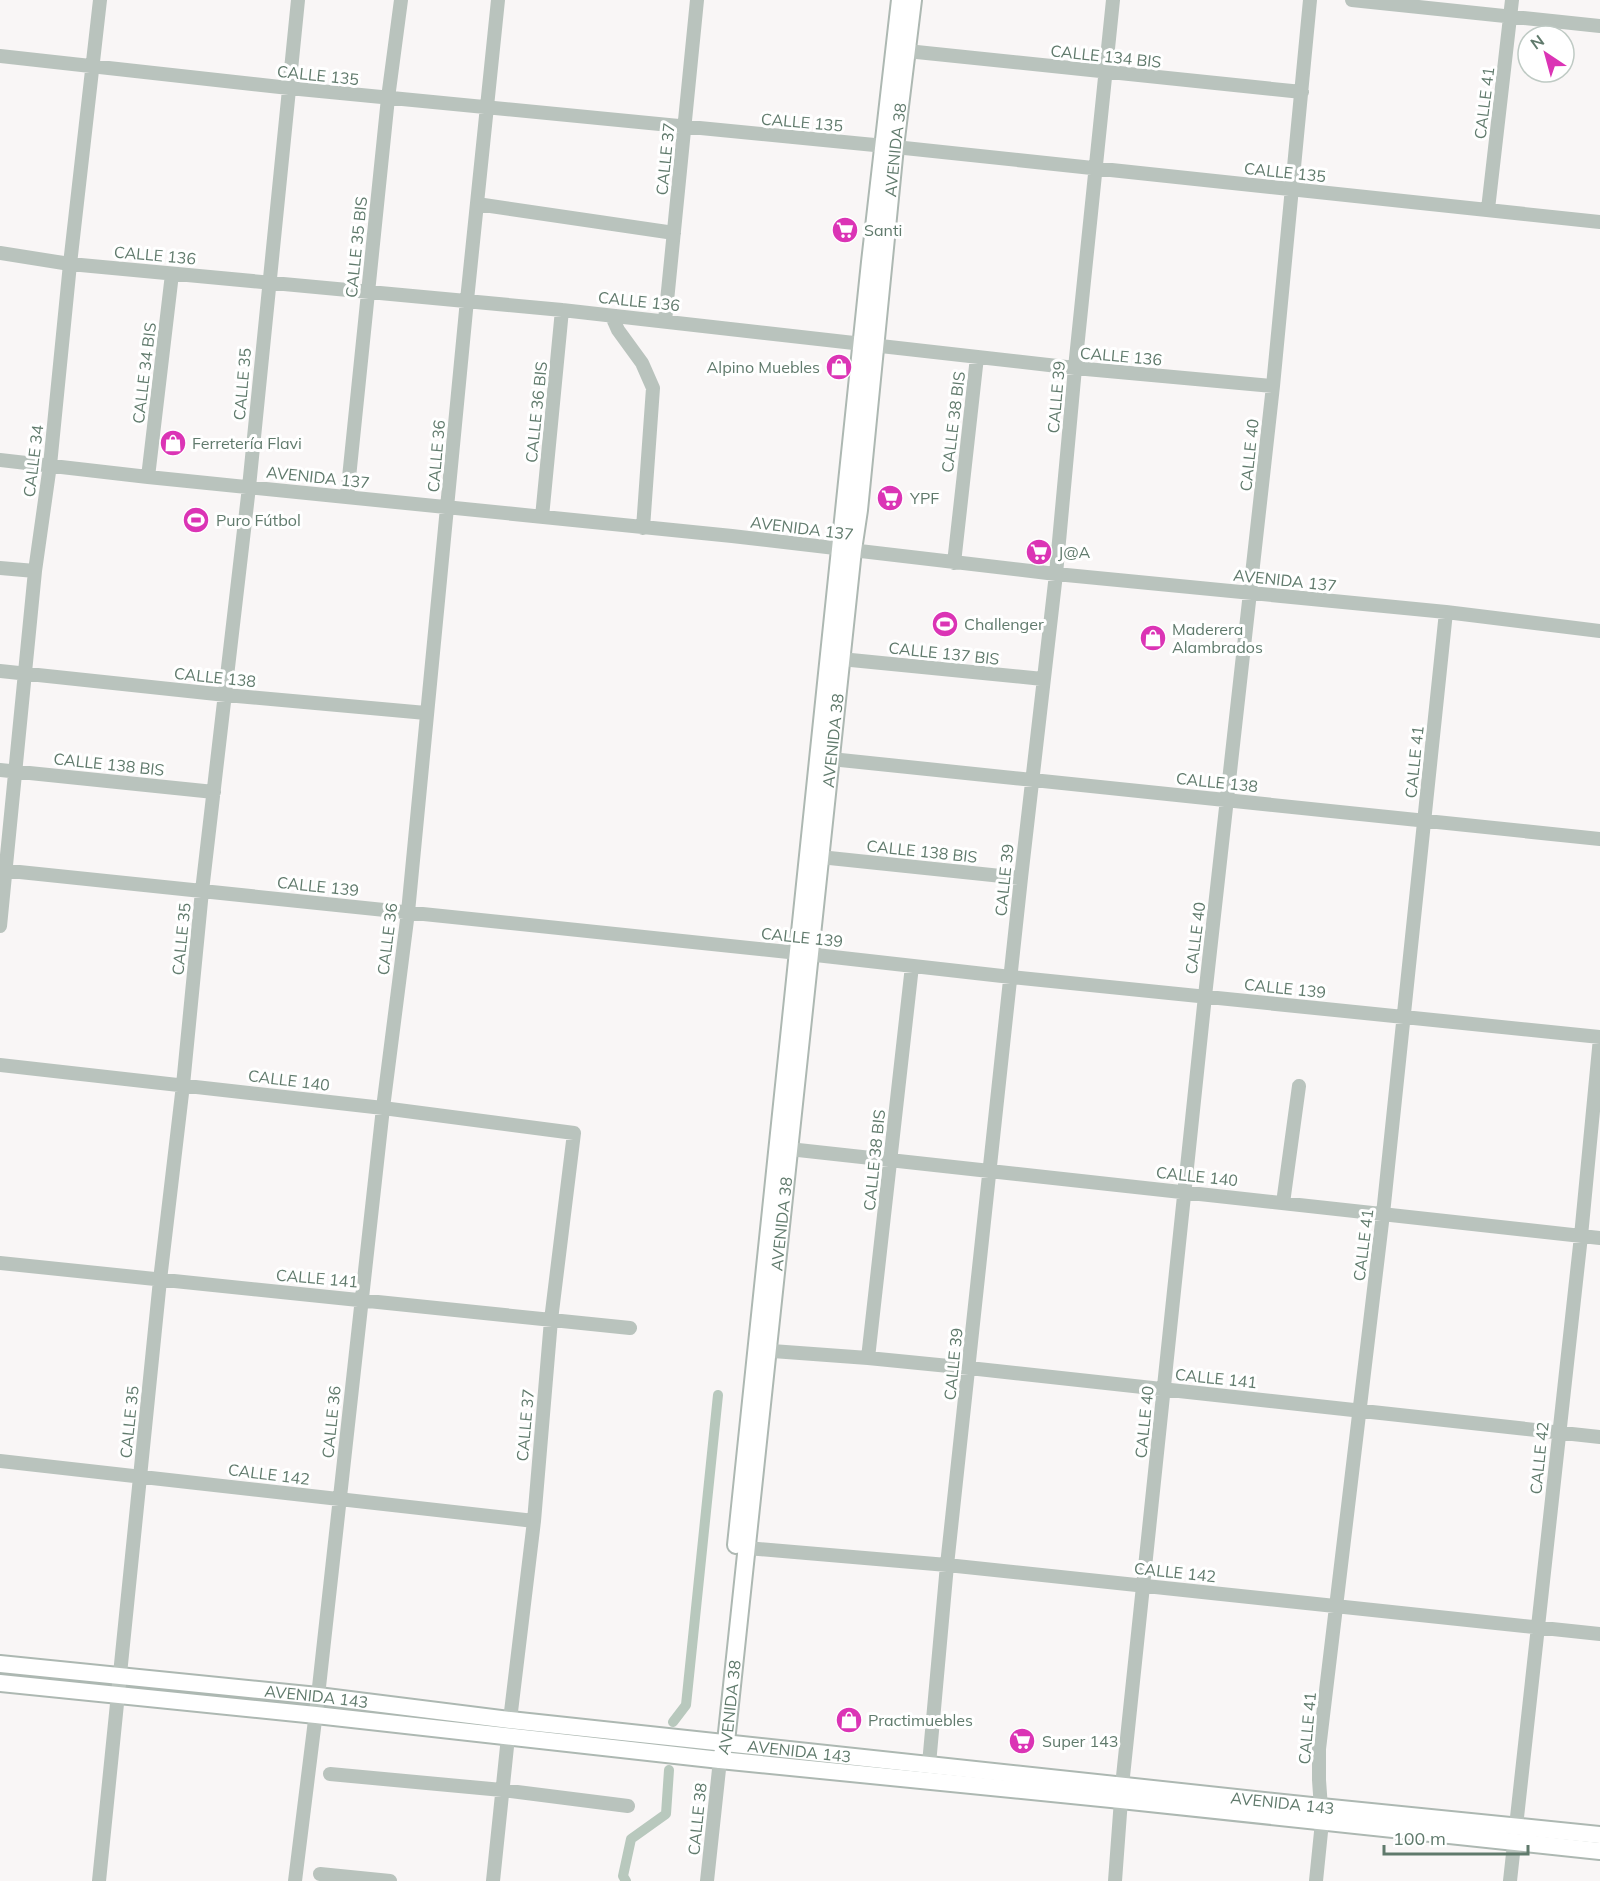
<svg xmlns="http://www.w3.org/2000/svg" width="1600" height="1881" font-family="Mulish,sans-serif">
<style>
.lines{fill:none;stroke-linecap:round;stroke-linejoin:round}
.canal{stroke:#b8c8bd;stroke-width:10}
.major-casing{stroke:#adb8b2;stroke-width:20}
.minor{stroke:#b9c3bd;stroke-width:14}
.major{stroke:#fff;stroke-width:16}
.labels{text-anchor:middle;stroke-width:6;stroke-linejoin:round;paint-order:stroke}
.street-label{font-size:16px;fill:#607a6c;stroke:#fff}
.poi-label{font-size:16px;fill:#607a6c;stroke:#fff;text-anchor:start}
</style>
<rect width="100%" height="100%" fill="#f9f6f6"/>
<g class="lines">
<path class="canal" d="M673 1722 686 1705 718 1395
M626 1881 623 1876 631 1839 666 1814 669 1770"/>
<defs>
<g id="major">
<path d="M736 1545 870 262 900 0"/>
<path id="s1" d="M0 1664 318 1696 510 1720 1321 1807 1600 1835"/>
<path d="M0 1683 316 1715 720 1760 1121 1800 1600 1851"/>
<path id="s2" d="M720 1760 726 1742 853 550 859 510 895 147 913 0"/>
</g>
</defs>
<use href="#major" class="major-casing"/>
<path class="minor" d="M1352 0 1600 26
M907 51 1302 92
M0 56 289 88 895 147 1600 222
M477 204 674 233
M1488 209 1512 0
M0 253 70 264 562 310 1075 368 1273 386
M616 316 614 321 618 330 642 363 653 388 643 528
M665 321 697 0
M0 460 148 477 732 536 1056 574 1446 612 1600 631
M148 477 172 274
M347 497 388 98 401 0
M542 517 562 310
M954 563 977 357
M0 568 35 571
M841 659 1043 679
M0 671 226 695 426 713
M831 759 1600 839
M0 770 214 792
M820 857 1021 878
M0 870 798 953 1011 977 1600 1037
M0 926 35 571 50 465 70 264 100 0
M0 1065 383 1108 574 1133 551 1320 534 1521 510 1720
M789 1149 1600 1238
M1283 1203 1299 1086
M0 1263 630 1328
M758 1350 868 1358 969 1368 1600 1437
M868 1358 912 966
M0 1461 534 1521
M747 1548 947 1565 1600 1634
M929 1764 947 1565 1021 878 1056 574 1075 368 1113 0
M330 1774 502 1790 628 1806
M320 1874 390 1881
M99 1881 160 1280 183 1085 202 891 249 487 298 0
M295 1881 318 1696 383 1108 408 912 467 300 498 0
M493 1881 508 1737
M707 1881 720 1760
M1115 1881 1122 1786 1205 996 1273 386 1310 0
M1316 1881 1322 1822 1319 1780V1749L1383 1214 1446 612
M1510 1881 1581 1236 1600 1038"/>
<use href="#major" class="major"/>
</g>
<defs>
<symbol id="supermarket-disc" viewBox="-11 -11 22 22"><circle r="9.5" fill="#db34b5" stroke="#fff"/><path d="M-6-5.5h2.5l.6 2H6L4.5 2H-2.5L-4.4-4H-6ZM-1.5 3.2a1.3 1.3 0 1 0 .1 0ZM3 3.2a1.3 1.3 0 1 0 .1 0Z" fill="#fff"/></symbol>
<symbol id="shop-disc" viewBox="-11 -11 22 22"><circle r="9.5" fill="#db34b5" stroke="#fff"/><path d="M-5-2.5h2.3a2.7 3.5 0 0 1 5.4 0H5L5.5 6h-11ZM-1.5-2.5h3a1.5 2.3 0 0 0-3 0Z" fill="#fff"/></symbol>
<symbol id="stadium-disc" viewBox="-11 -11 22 22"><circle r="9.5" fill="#db34b5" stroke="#fff"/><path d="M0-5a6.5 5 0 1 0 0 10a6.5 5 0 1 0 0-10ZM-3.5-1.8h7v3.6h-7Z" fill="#fff"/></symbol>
</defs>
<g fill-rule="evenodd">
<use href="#supermarket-disc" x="830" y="215" width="30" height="30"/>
<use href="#shop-disc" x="824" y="352" width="30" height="30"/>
<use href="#shop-disc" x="158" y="428" width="30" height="30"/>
<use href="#supermarket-disc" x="875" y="483" width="30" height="30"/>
<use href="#stadium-disc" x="181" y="505" width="30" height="30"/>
<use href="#supermarket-disc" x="1024" y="537" width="30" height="30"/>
<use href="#stadium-disc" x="930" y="609" width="30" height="30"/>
<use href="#shop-disc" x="1138" y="623" width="30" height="30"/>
<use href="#shop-disc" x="834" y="1705" width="30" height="30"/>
<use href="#supermarket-disc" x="1007" y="1726" width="30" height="30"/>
</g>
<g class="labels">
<g class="street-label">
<text transform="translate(1106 56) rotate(6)" y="6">CALLE 134 BIS</text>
<text transform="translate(318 75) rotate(6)" y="6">CALLE 135</text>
<text transform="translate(1484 103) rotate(-83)" y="6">CALLE 41</text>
<text transform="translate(802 122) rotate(5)" y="6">CALLE 135</text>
<text dy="6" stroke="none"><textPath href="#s2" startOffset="1620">AVENIDA 38</textPath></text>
<text transform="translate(665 159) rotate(-84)" y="6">CALLE 37</text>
<text transform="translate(1285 172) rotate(6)" y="6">CALLE 135</text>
<text transform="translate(356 247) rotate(-84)" y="6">CALLE 35 BIS</text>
<text transform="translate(155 255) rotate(5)" y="6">CALLE 136</text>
<text transform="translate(639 301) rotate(6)" y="6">CALLE 136</text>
<text transform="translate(1121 356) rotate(5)" y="6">CALLE 136</text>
<text transform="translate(144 373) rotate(-83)" y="6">CALLE 34 BIS</text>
<text transform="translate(242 384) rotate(-85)" y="6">CALLE 35</text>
<text transform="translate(1056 397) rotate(-85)" y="6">CALLE 39</text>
<text transform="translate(536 412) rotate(-84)" y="6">CALLE 36 BIS</text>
<text transform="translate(953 422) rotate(-83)" y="6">CALLE 38 BIS</text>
<text transform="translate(1249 455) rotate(-84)" y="6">CALLE 40</text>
<text transform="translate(436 456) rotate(-85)" y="6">CALLE 36</text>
<text transform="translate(33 461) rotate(-83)" y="6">CALLE 34</text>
<text transform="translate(318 477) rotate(6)" y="6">AVENIDA 137</text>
<text transform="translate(802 528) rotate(7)" y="6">AVENIDA 137</text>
<text transform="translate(1285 580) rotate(6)" y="6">AVENIDA 137</text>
<text transform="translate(944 653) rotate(6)" y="6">CALLE 137 BIS</text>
<text transform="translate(215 677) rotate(6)" y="6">CALLE 138</text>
<text dy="6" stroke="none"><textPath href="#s2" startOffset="1026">AVENIDA 38</textPath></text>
<text transform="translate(1414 762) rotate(-84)" y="6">CALLE 41</text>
<text transform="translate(109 764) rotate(6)" y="6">CALLE 138 BIS</text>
<text transform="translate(1217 782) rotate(6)" y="6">CALLE 138</text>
<text transform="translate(922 851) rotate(6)" y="6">CALLE 138 BIS</text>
<text transform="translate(1004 880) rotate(-84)" y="6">CALLE 39</text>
<text transform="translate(318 886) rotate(6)" y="6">CALLE 139</text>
<text transform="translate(802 937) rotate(6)" y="6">CALLE 139</text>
<text transform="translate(1195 938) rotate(-83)" y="6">CALLE 40</text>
<text transform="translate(181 939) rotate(-84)" y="6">CALLE 35</text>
<text transform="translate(387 939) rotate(-83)" y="6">CALLE 36</text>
<text transform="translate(1285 988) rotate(6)" y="6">CALLE 139</text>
<text transform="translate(289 1080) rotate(7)" y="6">CALLE 140</text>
<text transform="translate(874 1160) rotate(-84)" y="6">CALLE 38 BIS</text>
<text transform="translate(1197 1176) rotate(6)" y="6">CALLE 140</text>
<text dy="6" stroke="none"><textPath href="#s2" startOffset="540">AVENIDA 38</textPath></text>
<text transform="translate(1363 1245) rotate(-83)" y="6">CALLE 41</text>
<text transform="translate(317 1278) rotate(5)" y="6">CALLE 141</text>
<text transform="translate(953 1364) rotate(-84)" y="6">CALLE 39</text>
<text transform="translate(1216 1378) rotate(6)" y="6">CALLE 141</text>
<text transform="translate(129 1422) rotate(-84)" y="6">CALLE 35</text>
<text transform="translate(331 1422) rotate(-84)" y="6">CALLE 36</text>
<text transform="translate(1144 1422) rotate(-84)" y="6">CALLE 40</text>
<text transform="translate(525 1425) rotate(-85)" y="6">CALLE 37</text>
<text transform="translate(1539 1458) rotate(-84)" y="6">CALLE 42</text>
<text transform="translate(269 1474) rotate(7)" y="6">CALLE 142</text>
<text transform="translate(1175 1572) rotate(6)" y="6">CALLE 142</text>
<text dy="6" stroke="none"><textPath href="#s1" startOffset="318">AVENIDA 143</textPath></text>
<text dy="6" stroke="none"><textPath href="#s2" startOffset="54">AVENIDA 38</textPath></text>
<text transform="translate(1307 1728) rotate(-85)" y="6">CALLE 41</text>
<text dy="6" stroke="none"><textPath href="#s1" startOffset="804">AVENIDA 143</textPath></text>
<text dy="6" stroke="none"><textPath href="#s1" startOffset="1290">AVENIDA 143</textPath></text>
<text transform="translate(697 1819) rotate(-84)" y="6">CALLE 38</text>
</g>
<g class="poi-label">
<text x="864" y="236">Santi</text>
<text x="820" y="373" text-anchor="end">Alpino Muebles</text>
<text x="192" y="449">Ferretería Flavi</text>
<text x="910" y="504">YPF</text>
<text x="216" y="526">Puro Fútbol</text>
<text x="1058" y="558">J@A</text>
<text x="964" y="630">Challenger</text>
<text x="1172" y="635">Maderera<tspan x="1172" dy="18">Alambrados</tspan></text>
<text x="868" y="1726">Practimuebles</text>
<text x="1042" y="1747">Super 143</text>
</g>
</g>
<g transform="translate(1546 54) rotate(324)"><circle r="28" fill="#ffffff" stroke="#bfcac4" stroke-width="1.5"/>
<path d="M0-4.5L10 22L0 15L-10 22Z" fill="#db34b5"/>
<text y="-9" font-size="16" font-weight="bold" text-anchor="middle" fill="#607a6c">N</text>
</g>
<path d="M1384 1845v9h144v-9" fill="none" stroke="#607a6c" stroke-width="3"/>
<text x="1393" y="1845" font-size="18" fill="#607a6c" stroke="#ffffff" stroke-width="4.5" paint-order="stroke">100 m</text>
</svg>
